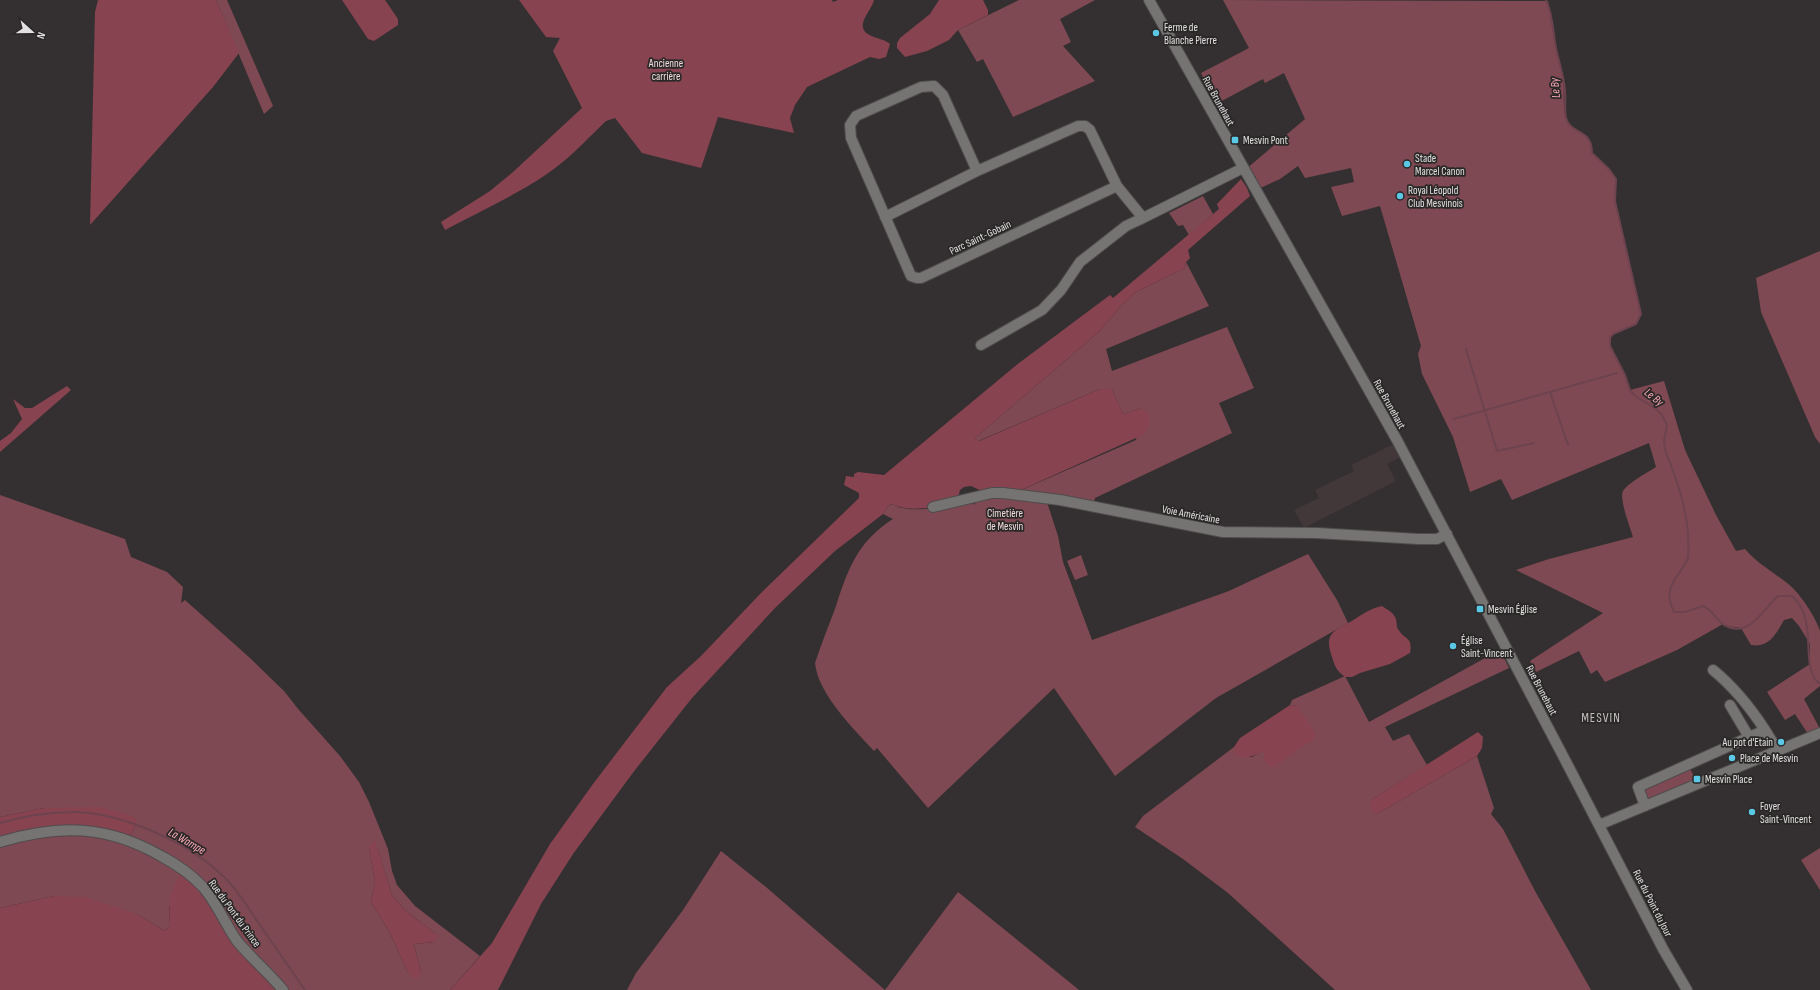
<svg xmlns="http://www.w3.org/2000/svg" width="1820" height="990" font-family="'Sofia Sans Condensed',sans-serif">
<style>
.built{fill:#423739}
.green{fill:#7e4952;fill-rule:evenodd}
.forest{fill:#874350}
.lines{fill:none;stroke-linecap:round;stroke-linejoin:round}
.stream{stroke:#6c434f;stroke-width:2}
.minor-casing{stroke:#4f4c4d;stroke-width:12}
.minor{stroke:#767373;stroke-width:10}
.poi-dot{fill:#5bc8e6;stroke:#2a2727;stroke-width:1.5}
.labels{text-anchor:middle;stroke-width:3.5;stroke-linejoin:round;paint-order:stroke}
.poi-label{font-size:11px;fill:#e2e0e1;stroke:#2a2727;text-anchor:start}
.park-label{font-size:11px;fill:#f3dddf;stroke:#2a2727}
.street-label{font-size:11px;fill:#e2e0e1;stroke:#2a2727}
.water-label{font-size:12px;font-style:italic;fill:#feacb8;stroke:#2a2727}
.quarter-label{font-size:13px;letter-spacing:1px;fill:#c3bfc0;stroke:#2a2727}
</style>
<rect width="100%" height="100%" fill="#343031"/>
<path class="built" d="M1398 442 1404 455 1387 464 1396 481 1304 528 1294 510 1319 498 1315 490 1354 471 1351 465Z"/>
<path class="green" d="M216 0H227L273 106 264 114Z
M1019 0H1095L1060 19 1071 42 1063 46 1095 81 1013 117 983 59 977 62 958 30Z
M1223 0 1548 1C1551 17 1553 34 1556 49 1559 59 1561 67 1563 76 1565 90 1562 105 1566 119 1571 135 1591 127 1592 153L1609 169 1616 179 1615 201 1641 314 1636 324 1613 334 1610 338V346L1625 375 1630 390 1664 381 1685 450 1716 515 1736 551 1745 549C1757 563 1773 572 1787 583 1800 593 1815 616 1820 631 1820 642 1820 674 1820 686L1804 699 1820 729 1810 737 1795 714 1785 720 1767 692 1810 664V644L1799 626 1792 618 1784 620C1776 634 1769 648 1751 645L1741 628 1726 626 1723 624 1677 650 1605 682 1597 670 1591 674 1579 651 1536 672 1530 661 1603 613 1516 570 1549 559 1633 537C1630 527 1619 499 1623 491 1628 483 1648 472 1656 467L1649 443 1512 500 1501 479 1470 492 1453 437 1422 374 1418 354 1421 346 1380 206 1342 216 1331 187 1354 182 1351 168 1305 178 1298 166 1280 179 1256 190V177L1245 170 1305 119 1284 73 1265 83 1263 79 1216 104 1201 73 1249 48Z
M1203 196 1213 214 1189 235 1183 225 1178 226 1169 213Z
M1820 251V444L1815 437 1761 312 1756 278Z
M1186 262 1209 306 1106 349 1112 371 1227 327 1254 388 1219 403 1232 433 1095 498 1093 507 1047 502 1058 536 1063 562 1092 640 1229 591 1308 554 1337 600 1348 623 1216 698 1115 776 1054 688 928 808 877 748 874 751C853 728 818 694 815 663 821 645 828 627 835 609 848 569 857 542 893 519L883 514 888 506 893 504C909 516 953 504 973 502L974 505 977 500 1012 494 1136 440 1142 408 1123 414 1112 389H1100L978 441 975 438 1100 331 1121 306 1136 292 1185 268Z
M0 495 125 539 131 557 167 572 183 587 181 603 185 600 250 658 284 691 299 710 340 756 359 782 369 802 388 849 392 871 397 885 415 906 480 956 450 990H283L260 965 203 887 128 839 136 825V819L44 808 0 817ZM377 847 392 895 406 911 436 934 435 942 414 944 421 972 408 973 390 933 371 902 375 881 369 848Z
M1081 555 1088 575 1075 580 1067 561Z
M1501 652 1509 668 1385 727 1393 741 1409 734 1427 765 1371 800 1377 814 1477 756 1494 808 1491 814 1503 829 1535 891 1591 990H1335L1228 893 1183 859 1135 827 1143 816 1234 747 1235 754 1252 757 1264 750 1297 706 1290 705 1292 700 1345 676 1369 722 1487 657 1488 658Z
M1688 765 1698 784 1645 806 1638 787Z
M70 833 119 838 183 873 169 908 170 926 165 931 137 914 54 896 0 908V844Z
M1820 848V890L1801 860Z
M721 851 766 887 885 990H627L636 973 683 910Z
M958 892 1073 985 1079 990H885Z"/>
<path class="forest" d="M98 0H216L239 53 213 87 90 225 95 12Z
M342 0H385L398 19V25L374 41 368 39Z
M519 0H832L833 2 838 0H874C872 8 865 15 863 23 860 38 883 37 890 44L886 57 879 59 870 57 807 87 795 105 790 118 794 133 718 117 701 168 642 153 615 118 606 121C590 136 576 152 559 165 526 191 482 210 445 230L441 222 490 191 513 172 582 108 553 51 560 38 546 37Z
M939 0H983L988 10V15L958 30 949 40 927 51 905 57 897 48V43L900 38 930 14Z
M1241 179 1247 188 1250 196 1188 250 1190 258 1186 262 1185 268 1136 292 1121 306 1100 331 975 438 979 441 1100 389H1112L1123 414 1142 408 1149 415V424L1145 434 1012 494 984 492 971 486 964 487 960 490 957 501C936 506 913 514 892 504L888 506 883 514 835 551 775 608 692 698 635 770 573 854 541 904 498 990H450L492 943 550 844 593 784 667 687 701 656 761 593 859 498V493L844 485 846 476 854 477V474L858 472 884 475 1019 363 1110 295 1113 298 1219 209 1217 204Z
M67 386 71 390 0 452V441L11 433 22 419 13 399 25 408H32Z
M1382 606C1388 610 1394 613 1396 619 1397 623 1396 626 1398 629 1405 641 1413 636 1410 653L1390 664 1360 673 1352 677H1345C1337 671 1335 667 1332 657 1323 632 1335 631 1355 619 1364 613 1372 608 1382 606Z
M1290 705 1297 706 1315 733 1314 739 1273 767C1263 764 1264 759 1264 751 1253 756 1246 760 1234 754V747L1240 738Z
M1478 732 1483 737 1482 748 1477 756 1377 814 1373 813 1370 805 1371 800Z
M100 807 130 815 136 819V825L128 839 84 831 0 842V817L44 808Z
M375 840 392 895 406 911 436 934 438 937 435 942 414 944 421 972 419 977 414 979 408 973 390 933 371 902 375 881 369 848Z
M184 871 229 928 283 990H0V908L54 896 85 897 137 914 165 931 170 926C168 906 169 887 184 871Z"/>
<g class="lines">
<path class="stream" d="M1546 0C1553 14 1553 33 1556 48 1559 63 1564 76 1565 91 1566 100 1564 108 1566 118 1571 135 1592 128 1592 153L1609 169 1616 179 1615 201 1641 314 1636 324 1613 334 1610 338V346L1625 375 1630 390 1635 396 1655 408 1662 415 1667 425 1664 441 1665 450C1679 485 1691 519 1688 558 1679 578 1661 586 1674 612H1685L1703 606C1713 610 1717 622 1726 626 1750 638 1764 608 1778 596H1792C1820 620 1798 668 1820 684
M1466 349 1497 451 1534 443
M1550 392 1568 445
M1454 419 1617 373
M0 823C24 816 50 812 75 812 123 813 189 843 223 876 238 890 248 908 260 925 275 947 290 968 305 990"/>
<defs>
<path id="minor" d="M1149 0 1398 442 1562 754 1663 949 1687 990
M977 171 943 95 934 86 921 87 856 116 850 125 851 138 911 276 917 278H921L1117 186
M885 217 977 171 1078 126H1085L1090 130 1117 186 1143 218 1243 168
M981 345 1042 310 1061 290 1080 262 1126 226 1143 218
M933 507 992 493H1003L1060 500 1223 532 1317 533 1418 539H1437L1447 534
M1713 670C1734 687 1750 707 1765 730
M1730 705 1749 737
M1645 806 1638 787 1765 730 1778 751
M1599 825 1820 733
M0 842C59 824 107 825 161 856 176 864 191 874 203 887 217 903 225 924 237 941 251 958 269 973 283 990"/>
</defs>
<use href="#minor" class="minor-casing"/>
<use href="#minor" class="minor"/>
</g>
<g class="poi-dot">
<circle cx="1156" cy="33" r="4"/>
<rect x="1231" y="136" width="8" height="8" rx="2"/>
<circle cx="1407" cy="164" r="4"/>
<circle cx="1400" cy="196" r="4"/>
<rect x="1476" y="605" width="8" height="8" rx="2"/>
<circle cx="1453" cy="646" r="4"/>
<circle cx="1781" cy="742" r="4"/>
<circle cx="1732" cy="758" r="4"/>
<rect x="1693" y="775" width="8" height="8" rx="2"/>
<circle cx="1752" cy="812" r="4"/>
</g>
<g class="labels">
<g class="poi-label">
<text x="1164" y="31">Ferme de<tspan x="1164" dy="13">Blanche Pierre</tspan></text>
<text x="1243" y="144">Mesvin Pont</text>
<text x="1415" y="162">Stade<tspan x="1415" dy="13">Marcel Canon</tspan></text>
<text x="1408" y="194">Royal Léopold<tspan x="1408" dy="13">Club Mesvinois</tspan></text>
<text x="1488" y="613">Mesvin Église</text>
<text x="1461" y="644">Église<tspan x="1461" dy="13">Saint-Vincent</tspan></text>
<text x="1773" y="746" text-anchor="end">Au pot d'Etain</text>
<text x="1740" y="762">Place de Mesvin</text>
<text x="1705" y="783">Mesvin Place</text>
<text x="1760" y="810">Foyer<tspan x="1760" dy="13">Saint-Vincent</tspan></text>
</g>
<g class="park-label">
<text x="666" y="67">Ancienne<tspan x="666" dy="13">carrière</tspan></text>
<text x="1005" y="517">Cimetière<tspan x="1005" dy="13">de Mesvin</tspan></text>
</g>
<g class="street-label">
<text transform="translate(1219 101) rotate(61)" y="4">Rue Brunehaut</text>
<text transform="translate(980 237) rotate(-25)" y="4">Parc Saint-Gobain</text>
<text transform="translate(1390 404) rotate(61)" y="4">Rue Brunehaut</text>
<text transform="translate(1191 514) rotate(11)" y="4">Voie Américaine</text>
<text transform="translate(1542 690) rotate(62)" y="4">Rue Brunehaut</text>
<text transform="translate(1653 903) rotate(63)" y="4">Rue du Point du Jour</text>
<text transform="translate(235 913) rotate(54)" y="4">Rue du Pont du Prince</text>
</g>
<g class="water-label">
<text transform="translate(1555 88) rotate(-96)" y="4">Le By</text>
<text transform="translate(1654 397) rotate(39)" y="4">Le By</text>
<text transform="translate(187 841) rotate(30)" y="4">La Wampe</text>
</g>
<g class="quarter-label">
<text x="1601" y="722">MESVIN</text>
</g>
</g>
<g transform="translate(32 32) rotate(111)" stroke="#2a2727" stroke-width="3" paint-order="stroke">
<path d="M0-3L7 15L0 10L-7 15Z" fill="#e2e0e1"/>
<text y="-6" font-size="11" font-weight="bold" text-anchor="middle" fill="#e2e0e1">N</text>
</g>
</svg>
